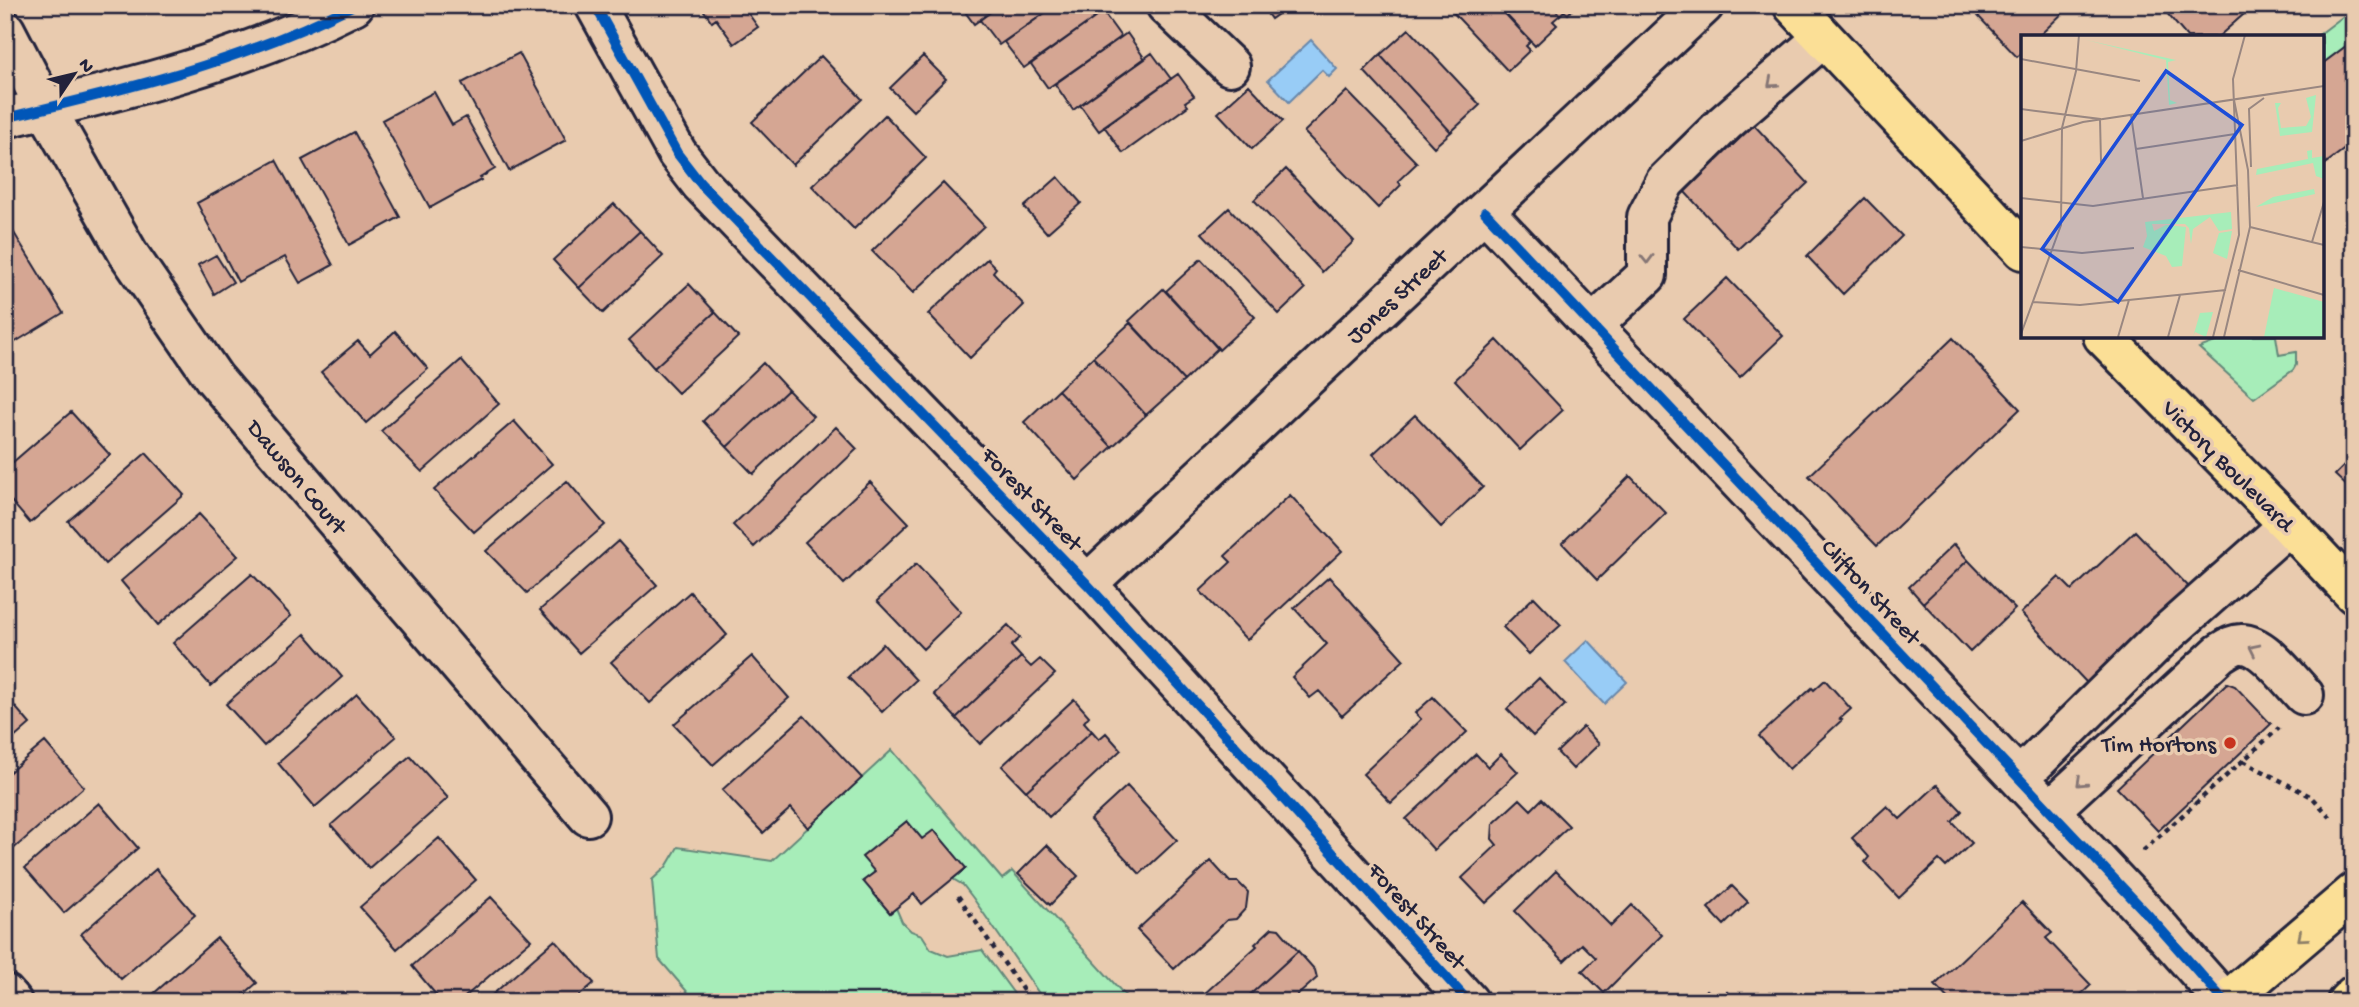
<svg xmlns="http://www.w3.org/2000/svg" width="2359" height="1007" font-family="'Gochi Hand',sans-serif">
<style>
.green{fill:#a7edb9;stroke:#64887a;stroke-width:2}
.water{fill:#98ccf6;stroke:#6988ab;stroke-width:2}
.building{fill:#d5a693;stroke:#22223b;stroke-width:2}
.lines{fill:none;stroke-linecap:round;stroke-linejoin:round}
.minor-casing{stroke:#22223b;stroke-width:44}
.major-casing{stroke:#22223b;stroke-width:44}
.path{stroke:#22223b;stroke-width:4.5;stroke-dasharray:5 5;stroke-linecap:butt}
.minor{stroke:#e9cbaf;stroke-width:38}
.major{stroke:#fbdf96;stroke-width:38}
.cycleway-casing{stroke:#e9cbaf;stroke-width:15}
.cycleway{stroke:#0057b8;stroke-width:10}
.oneway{stroke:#867675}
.oneway2{stroke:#8e8068}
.poi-dot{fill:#c8321e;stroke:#e9cbaf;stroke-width:2.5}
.labels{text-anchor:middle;stroke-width:7;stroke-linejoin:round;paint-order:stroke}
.street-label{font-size:24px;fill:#22223b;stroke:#e9cbaf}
.poi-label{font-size:24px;fill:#22223b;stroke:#e9cbaf;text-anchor:end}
.inset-road{fill:none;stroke:#998781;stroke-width:2}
.view{fill:#1d4ed8;fill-opacity:0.15;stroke:#1d4ed8;stroke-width:3.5}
.inset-edge{fill:none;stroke:#22223b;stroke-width:3.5}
</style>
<rect width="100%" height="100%" fill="#e9cbaf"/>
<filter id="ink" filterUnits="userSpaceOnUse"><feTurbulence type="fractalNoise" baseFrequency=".0143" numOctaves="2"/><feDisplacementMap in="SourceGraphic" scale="14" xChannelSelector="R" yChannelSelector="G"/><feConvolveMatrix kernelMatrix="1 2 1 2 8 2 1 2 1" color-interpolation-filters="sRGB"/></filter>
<g filter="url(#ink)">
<path class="green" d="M2354 8V40L2322 64V37H2316Z
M2231 336H2276L2279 355 2296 352V365L2293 370 2254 398 2199 348Z
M892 750 1002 879 1012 871 1131 1002H1045L973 898 963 885 953 879 965 868 934 830 922 839 907 821 863 857 875 872 864 881 890 913 896 908 902 922 911 931 922 935 931 949 948 956 982 950 1020 1002H696L659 959 652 880 666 867 678 847 772 861Z"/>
<path class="water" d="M1311 40 1337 69 1329 77 1322 70 1289 102 1268 80Z
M1588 640 1627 682 1604 704 1565 662Z"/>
<path class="building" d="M700 5H742L758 27 734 44 716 19 712 22Z
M960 5H1000L974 24Z
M1000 5H1056L999 45 980 20Z
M1056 5H1087L1096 17 1024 68 1004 42Z
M1261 5H1291L1271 19Z
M1446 5H1497L1531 41 1526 46 1530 50 1508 71Z
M1497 5H1551L1560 15 1553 21 1557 25 1535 46Z
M1551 5H1577L1568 14 1564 11 1560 15Z
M1989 5H2071L2038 37H2023V52L2017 57 1978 16Z
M2160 5H2237L2244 14 2218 37H2187Z
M1103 12 1121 37 1048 88 1031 64Z
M1409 29 1480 105 1451 132 1380 55Z
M1127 33 1145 59 1073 110 1055 84Z
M2354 40V142L2322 166V64Z
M519 53 566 140 509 171 462 83Z
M1152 53 1171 79 1099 131 1080 105Z
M1380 55 1451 132 1434 147 1364 71Z
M821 56 862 99 793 165 752 122Z
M923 56 946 79 913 111 890 88Z
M1178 74 1194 96 1185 102 1188 106 1123 153 1104 126Z
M1249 85 1283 121 1252 149 1218 113Z
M1347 91 1417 163 1398 181 1401 185 1378 208 1304 132Z
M434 92 452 125 466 117 495 169 480 178 481 180 430 208 382 120Z
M885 115 926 158 854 229 812 186Z
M1754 125 1808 183 1738 249 1684 191Z
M354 132 400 217 349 245 302 160Z
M276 160 333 265 300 283 285 257 238 282 197 203Z
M1286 169 1354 241 1322 272 1254 200Z
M1058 177 1081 203 1047 233 1024 207Z
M943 183 984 226 913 293 872 251Z
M1865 198 1902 236 1843 294 1807 256Z
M614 204 640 231 579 288 553 260Z
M1229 208 1305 289 1279 314 1202 233Z
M11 228 63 313 12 344 5 333V232Z
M640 231 663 256 603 313 579 288Z
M216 255 233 282 214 294 198 265Z
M987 259 996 268 993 272 1024 305 970 358 928 314Z
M1201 259 1255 317 1219 350 1166 291Z
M1727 278 1783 336 1740 377 1684 319Z
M689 284 715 312 654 368 629 340Z
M1163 289 1218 348 1184 381 1129 321Z
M715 312 738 337 678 393 654 368Z
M1130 323 1184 381 1146 415 1093 357Z
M395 331 428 369 366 423 321 372 358 341 370 354Z
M1953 338 2020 409 1877 546 1809 476Z
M1497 340 1563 410 1520 450 1455 380Z
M1093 357 1146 415 1112 447 1058 390Z
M461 360 499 404 422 472 381 431Z
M763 363 788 390 727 447 703 421Z
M788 390 813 416 753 474 727 447Z
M1058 390 1112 447 1077 480 1024 422Z
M71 412 110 455 30 523 5 494V469Z
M1415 415 1483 487 1441 527 1373 454Z
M514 421 552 464 474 532 434 490Z
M836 427 857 449 754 547 733 525Z
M146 453 184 495 105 564 68 521Z
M2354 456V493L2335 475Z
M1630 476 1666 513 1597 580 1562 543Z
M567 481 605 525 527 593 486 551Z
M870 482 909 523 844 584 805 542Z
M1290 495 1342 551 1247 640 1200 591 1231 562 1225 556Z
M199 514 238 556 158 625 121 581Z
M2135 531 2189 587 2087 683 2021 613 2059 577 2072 590Z
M618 541 657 585 579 653 540 610Z
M1954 544 1968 560 1923 603 1909 587Z
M1968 560 2015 609 1970 652 1923 603Z
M916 564 961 612 923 649 877 601Z
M252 574 291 616 211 686 173 643Z
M1329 577 1404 660 1342 716 1319 691 1310 698 1292 677 1327 644 1294 608Z
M690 592 727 635 650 703 611 662Z
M1534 597 1561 625 1529 654 1503 627Z
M1008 625 1020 638 1011 646 1021 657 956 718 934 694Z
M305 634 342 677 264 746 226 704Z
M883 644 916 680 882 712 848 677Z
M752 656 789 698 713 765 674 724Z
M1021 657 1031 667 1040 659 1055 674 980 744 956 718Z
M1539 678 1565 705 1533 736 1507 709Z
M1825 680 1851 709 1840 719 1842 720 1789 769 1759 736 1812 688 1814 690Z
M2227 683 2235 686 2271 724 2158 831 2117 788Z
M357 694 396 737 315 807 278 763Z
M5 695 30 724 5 746Z
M1433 697 1467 732 1391 803 1363 774 1421 719 1415 713Z
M1074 699 1089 716 1084 722 1092 731 1026 791 1002 766Z
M804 716 862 778 808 828 791 808 763 833 722 790Z
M1583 727 1599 744 1573 769 1557 752Z
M1092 731 1099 739 1106 733 1121 750 1049 817 1026 791Z
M45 742 84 787 10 852 5 847V776Z
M1476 754 1488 767 1501 754 1518 772 1434 850 1406 819Z
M410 756 448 798 369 868 331 825Z
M1937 785 1962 811 1952 822 1972 843 1946 867 1939 860 1899 898 1865 862 1869 857 1852 838 1887 806 1900 819Z
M1127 786 1177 840 1140 874 1090 820Z
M1520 799 1531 810 1542 799 1569 826 1486 903 1462 878 1497 845 1492 839 1493 824Z
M99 803 138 848 64 913 25 868Z
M907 821 922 839 934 830 966 868 922 904 914 894 890 913 863 881 875 872 862 857Z
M439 838 476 880 397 949 360 907Z
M1047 845 1078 876 1050 905 1018 874Z
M1211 861 1230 882H1238L1248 892 1246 908 1236 919 1227 920 1174 969 1137 930Z
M156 869 195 915 121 979 81 934Z
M1556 871 1611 926 1632 905 1662 935 1604 993 1582 971 1596 958 1582 944 1564 961 1515 911Z
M1732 886 1748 902 1724 925 1708 908Z
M491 897 531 940 459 1002H442L412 966Z
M2022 902 2052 933 2046 938 2091 985 2073 1002H1951L1935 985Z
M1272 928 1279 929 1298 951 1242 1002H1211L1204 994 1257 946 1255 944Z
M217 938 257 983 235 1002H144Z
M555 940 594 983 572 1002H484Z
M1298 951 1315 970 1317 978 1290 1002H1242Z
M1707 990 1718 1001 1727 992 1736 1002H1684L1692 994 1697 999Z"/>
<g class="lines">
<defs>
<path id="minor" d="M595 5 677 153 701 184 1087 584 1469 1002
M1166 5 1230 66
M5 30 46 109 128 253 214 378 588 816
M5 118C124 90 244 61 354 5
M1485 212 2149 916 2225 1002
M1593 325 1647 275V217L1665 182 1725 123 1823 38
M1087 584 1704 5
M2019 778 2157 642 2289 525
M2050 810 2220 653C2227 649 2233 644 2241 644 2263 643 2289 680 2304 695
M5 994 12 1002"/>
<path id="major" d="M1793 5 2023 250
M2103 336 2289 525 2354 594
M2226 1002 2354 893
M2347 1002 2354 995"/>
</defs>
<use href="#minor" class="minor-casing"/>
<use href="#major" class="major-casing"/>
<path class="path" d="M2243 761 2312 797 2332 819
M2143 851 2279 728
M958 896 1031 1002"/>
<use href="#minor" class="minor"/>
<use href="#major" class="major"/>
<defs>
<path id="cycleway" d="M595 5 677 153 701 184 1087 584 1469 1002
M5 118C124 90 244 61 354 5
M1485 212 2149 916 2225 1002"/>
</defs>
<use href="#cycleway" class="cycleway-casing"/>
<use href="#cycleway" class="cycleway"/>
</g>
<defs><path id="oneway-chevron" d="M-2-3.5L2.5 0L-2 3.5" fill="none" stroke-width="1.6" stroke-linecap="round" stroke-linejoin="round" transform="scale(1.75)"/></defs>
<g class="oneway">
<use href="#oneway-chevron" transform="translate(1772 83) rotate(139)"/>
<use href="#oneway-chevron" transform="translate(1647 259) rotate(89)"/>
<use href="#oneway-chevron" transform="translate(2254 649) rotate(-154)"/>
<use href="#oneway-chevron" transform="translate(2081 782) rotate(137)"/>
</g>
<use class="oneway2" href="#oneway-chevron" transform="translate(2302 937) rotate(139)"/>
</g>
<circle class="poi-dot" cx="2230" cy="743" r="7"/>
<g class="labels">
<g class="street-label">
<text transform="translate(1396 295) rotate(-43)" y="8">Jones Street</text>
<text transform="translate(2229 465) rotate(45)" y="8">Victory Boulevard</text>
<text transform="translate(298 476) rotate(50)" y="8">Dawson Court</text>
<text transform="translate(1033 498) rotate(46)" y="8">Forest Street</text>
<text transform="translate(1872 591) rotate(47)" y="8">Clifton Street</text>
<text transform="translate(1418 915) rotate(48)" y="8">Forest Street</text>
</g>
<g class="poi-label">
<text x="2216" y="751">Tim Hortons</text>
</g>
</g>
<g transform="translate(2021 35)">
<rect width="303" height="303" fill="#e9cbaf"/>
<path d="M65 5 155 25 147 27 149 65 156 68 148 70 145 25ZM295 60 291 97 259 101 254 68H260L257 73 260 93 285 91 290 82 285 63ZM291 115V123L303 121V144L295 141 292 128 235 140 236 134 287 124 286 116ZM293 154 294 159 235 172 252 162ZM210 177 211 194 198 196 189 182 172 194 170 209 168 193 164 189H131L133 196 145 190 165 192 161 231 151 232 145 221 122 212 126 201 124 187ZM211 196 206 224 192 218 198 198ZM253 253 303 267V302H243ZM192 277 185 302 174 297 172 302 179 278Z" fill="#a7edb9"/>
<path class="inset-road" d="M0 24 119 46M0 74 79 84 80 127M110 80 122 163M0 106 62 87 303 51M115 114 214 99M230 132 228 74 243 63M0 163 72 171 217 150M229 192 303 210M291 207 303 167M0 212 61 218 113 213M217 235 303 260M12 267 59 270 205 255M0 299 40 190 41 93 55 36 58 0M97 302 108 265M147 302 159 260M192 302 218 200 212 44 224 0M203 302 229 192 227 135 213 65"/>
<path class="view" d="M145 36 221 90 97 267 21 214Z"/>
<rect width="303" height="303" class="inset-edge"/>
</g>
<rect width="2359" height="1007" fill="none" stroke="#e9cbaf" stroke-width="28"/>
<rect x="14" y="14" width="2331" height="979" fill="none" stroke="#22223b" stroke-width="2.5" filter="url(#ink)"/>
<g transform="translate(74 74) rotate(55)" stroke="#e9cbaf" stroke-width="5" paint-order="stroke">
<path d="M0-5L12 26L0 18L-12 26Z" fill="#22223b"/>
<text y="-10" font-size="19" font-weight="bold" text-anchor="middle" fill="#22223b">N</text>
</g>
</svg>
